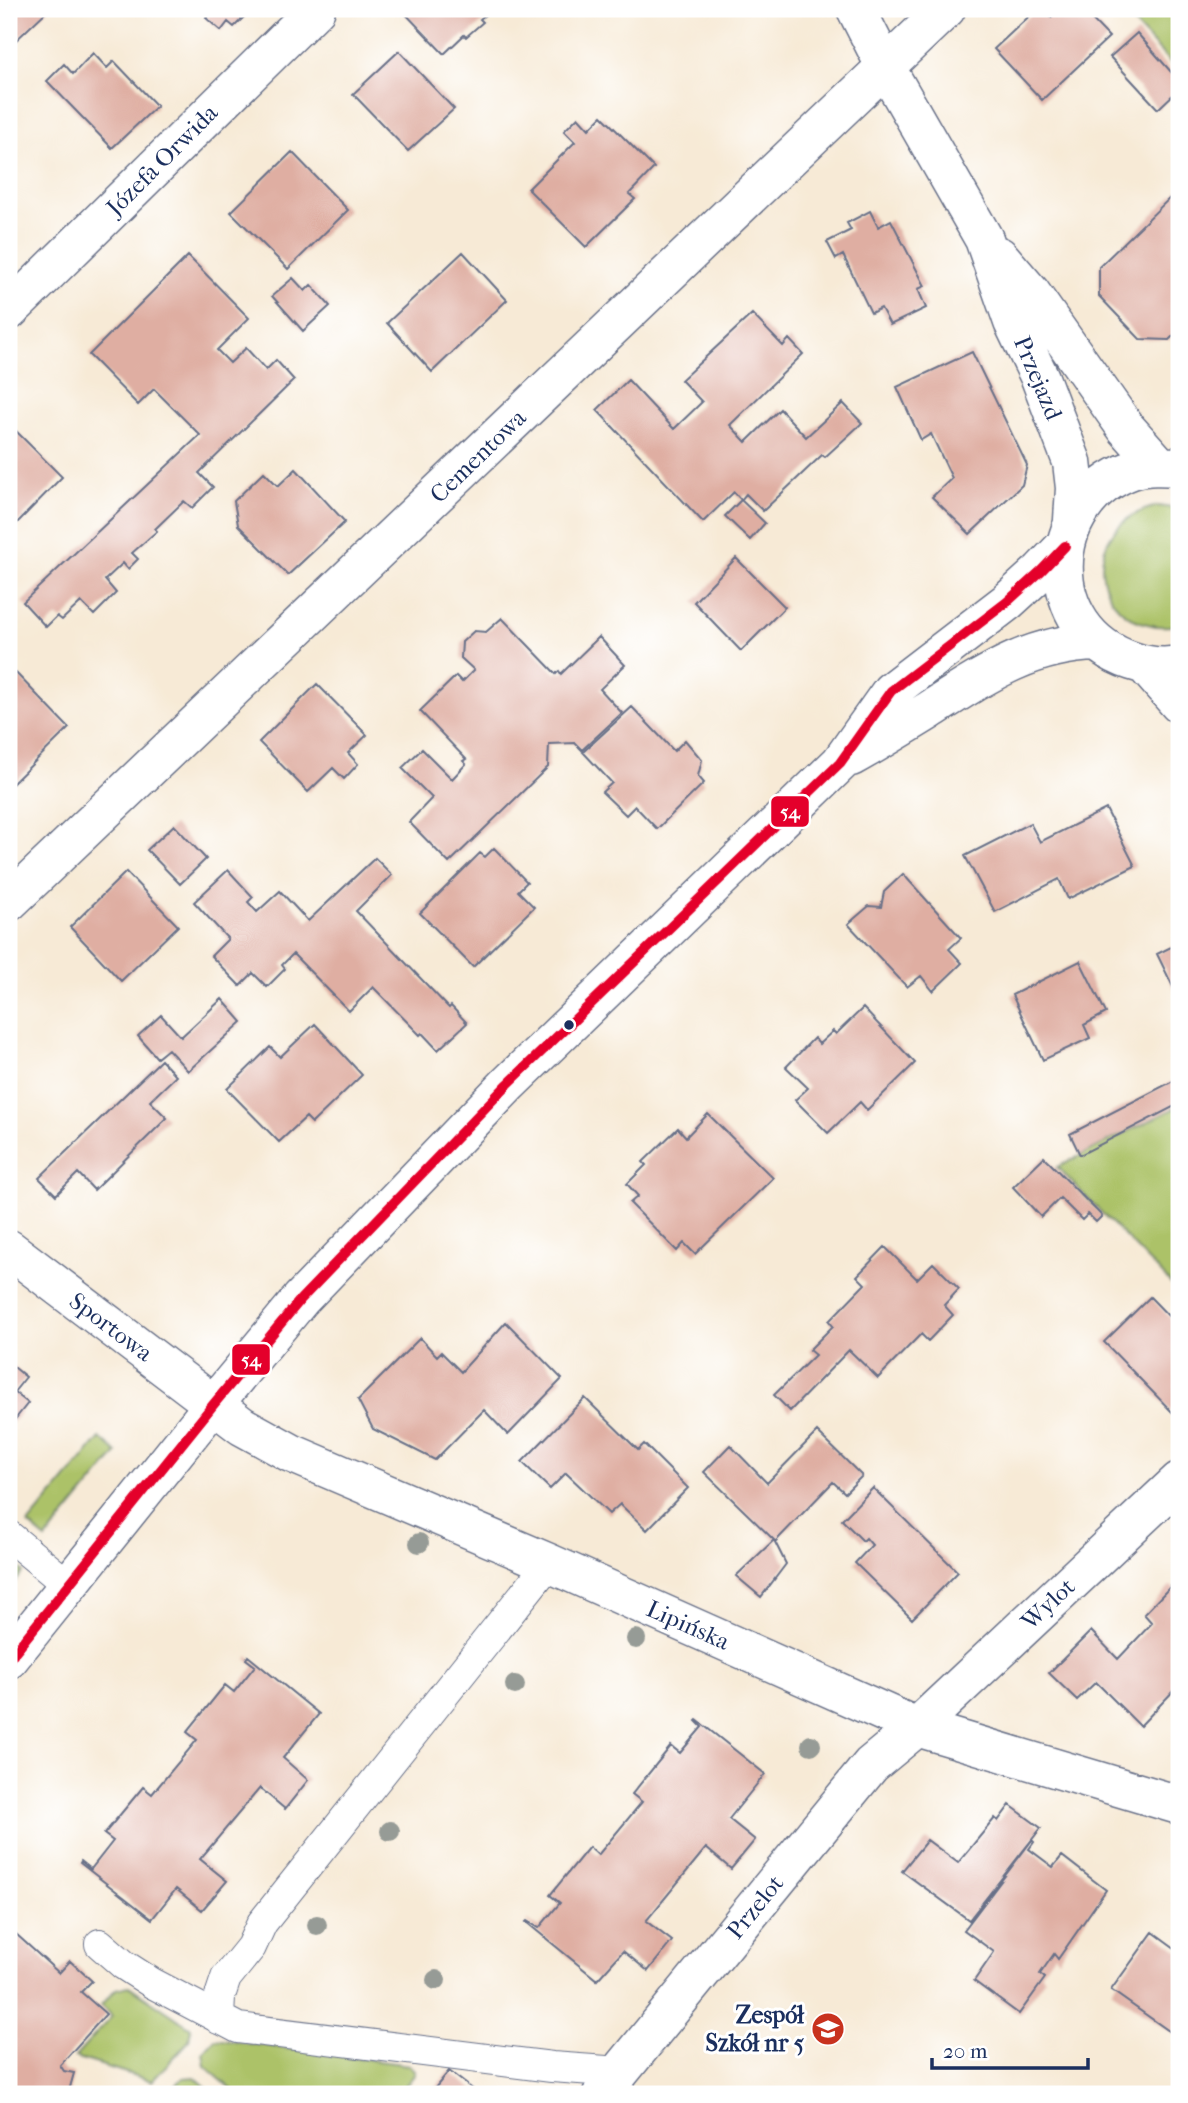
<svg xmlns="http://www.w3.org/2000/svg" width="1188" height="2103" font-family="'IM FELL French Canon',serif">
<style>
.green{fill:#acc267;stroke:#647862;stroke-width:2}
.building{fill:#dfaea2}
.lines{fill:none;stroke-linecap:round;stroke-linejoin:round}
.lane-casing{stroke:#687088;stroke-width:32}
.street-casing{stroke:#687088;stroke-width:41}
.secondary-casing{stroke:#687088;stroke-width:41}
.lane{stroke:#fff;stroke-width:30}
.street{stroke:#fff;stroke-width:38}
.secondary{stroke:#fff;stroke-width:38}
.bus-1-casing{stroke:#fff;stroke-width:16}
.bus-1{stroke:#e4002b;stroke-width:10}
.tree{fill:#969b96}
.bus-dot{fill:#1b2f5e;stroke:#fff;stroke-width:2.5}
.labels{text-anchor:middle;stroke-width:6;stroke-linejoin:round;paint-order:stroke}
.street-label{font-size:24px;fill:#1b2f5e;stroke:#fff}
.poi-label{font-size:24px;font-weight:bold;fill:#1b2f5e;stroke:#fff;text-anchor:end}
.line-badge{stroke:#fff;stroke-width:2.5}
.badge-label{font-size:19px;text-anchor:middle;font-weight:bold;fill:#fff}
</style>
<rect width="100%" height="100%" fill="#fff"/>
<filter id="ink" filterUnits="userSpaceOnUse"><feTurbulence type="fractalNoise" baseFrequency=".0143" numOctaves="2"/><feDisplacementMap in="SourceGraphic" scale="14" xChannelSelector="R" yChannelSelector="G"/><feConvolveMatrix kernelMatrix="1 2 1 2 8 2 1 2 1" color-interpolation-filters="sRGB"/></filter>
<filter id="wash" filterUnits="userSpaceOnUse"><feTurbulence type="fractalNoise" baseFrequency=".00686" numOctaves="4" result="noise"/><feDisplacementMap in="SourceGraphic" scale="28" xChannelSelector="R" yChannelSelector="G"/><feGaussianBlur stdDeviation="1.57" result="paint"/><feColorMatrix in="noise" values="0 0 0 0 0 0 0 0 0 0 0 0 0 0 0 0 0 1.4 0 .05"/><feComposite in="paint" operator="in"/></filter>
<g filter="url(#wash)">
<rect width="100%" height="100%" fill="#f7ead6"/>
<path class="green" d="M1121 9H1179V72Z
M1158 506 1179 509V625C1094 639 1069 526 1158 506Z
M1179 1106V1292L1057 1167Z
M100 1438 117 1453 46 1539 28 1524Z
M9 1559 23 1572 9 1589Z
M129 1986 191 2028 189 2041 152 2081 75 2057 112 2016 101 2005 116 1989Z
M215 2039 409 2065 414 2070 415 2074 402 2090V2094H237L205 2066 203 2052Z
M195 2077 214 2094H168L183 2078Z"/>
<g id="blocks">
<path class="building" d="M9 9H49L9 47Z
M214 9H252L234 27 228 22 221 31 206 18Z
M401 9H492L480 19 483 22 466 37 464 35 444 54Z
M1037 9H1043L1051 17 1058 9H1082L1109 37 1042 100 994 49Z
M1137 33 1179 81V89L1158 109 1110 57Z
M399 51 454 109 408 151 353 94Z
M93 53 107 68 114 61 157 106 112 148 47 81 64 64 73 74Z
M602 116 654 168 629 194 635 199 586 247 528 189 575 142 564 131 578 117 589 129Z
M292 152 348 210 288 269 231 212Z
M1179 189V330L1169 340 1140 339 1099 296V267Z
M870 211 878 227 891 220 925 286 918 289 926 308 890 325 881 308 871 313 843 255 836 259 827 242 851 230 847 223Z
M463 252 507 300 432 372 387 323Z
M188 256 249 318 217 350 230 363 246 348 266 370 276 360 294 380 199 473 213 487 192 508 184 501 155 529 157 531 132 553 138 559 128 569 123 563 105 580 116 593 94 615 81 602 62 620 57 616 46 627 23 602 200 435 154 389 138 405 89 355Z
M293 278 305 291 311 285 330 306 303 331 272 296Z
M752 314 783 346 789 339 803 354 730 425 746 442 780 409 806 437 843 403 862 423 825 457 822 455 763 511 746 494 741 500 734 492 703 522 597 410 628 380 674 429 702 402 681 380Z
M972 352 1027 465 1022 485 970 534 932 497 952 478 931 434 921 440 897 387Z
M15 430 62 477 15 525 9 518V436Z
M296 469 345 522 288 575 238 525 234 501 264 472 278 486Z
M741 500 765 523 750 540 725 516Z
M736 558 785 607 741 651 694 602Z
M502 618 556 674 559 671 561 674 599 637 625 665 600 689 622 713 582 750 575 743 549 744 548 767 449 863 409 822 432 798 402 768 422 749 452 779 466 764 463 761 466 759 420 711 456 676 462 682 474 670 461 658 462 642 474 631 486 632Z
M12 669 69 728 9 787V672Z
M317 684 367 735 348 753 358 764 344 779 333 768 308 792 259 742Z
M632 707 674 751 685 740 702 760 698 776 704 783 657 829 635 806 626 815 602 792 612 783 583 752Z
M1106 809 1135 866 1068 899 1059 879 995 912 965 856 1030 823 1040 842Z
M174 825 206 859 180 884 147 850Z
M494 848 527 882 518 891 534 907 473 967 420 913 480 853 485 857Z
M375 858 392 875 356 911 449 1008 451 1006 467 1023 438 1050 422 1033 420 1035 373 987 349 1011 293 954 282 965 285 969 267 987 253 973 240 986 211 956 228 939 194 902 228 870 253 897 248 902 257 912 280 891 308 921Z
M126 872 178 926 121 981 70 927Z
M903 874 961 938 949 949 962 963 933 991 921 976 907 987 848 924 869 906 881 907 884 892Z
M1179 943V999L1157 954Z
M1080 961 1106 1013 1084 1025 1090 1038 1043 1060 1012 995Z
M222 999 242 1022 188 1071 168 1049 157 1058 138 1036 161 1015 181 1037Z
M863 1008 915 1063 867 1110 860 1102 828 1133 795 1100 808 1088 786 1067 814 1038 819 1044 833 1031 836 1034Z
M315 1024 362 1075 312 1123 306 1117 279 1142 227 1089 270 1047 280 1057Z
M161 1060 176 1076 150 1101 167 1118 94 1190 78 1173 56 1195 39 1178Z
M1173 1081 1179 1093V1104L1080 1155 1070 1134Z
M708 1114 773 1178 695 1254 684 1243 677 1251 630 1203 638 1196 627 1184 646 1165 643 1162 678 1128 686 1137Z
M1044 1157 1102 1216 1096 1222 1088 1214 1082 1220 1060 1198 1041 1217 1013 1187Z
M885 1247 917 1279 933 1263 959 1289 944 1305 953 1315 928 1341 921 1334 878 1378 849 1350 790 1411 774 1395 815 1355 809 1350 833 1326 829 1321 865 1284 857 1276Z
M1150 1297 1179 1327V1419L1104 1342Z
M506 1322 562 1379 508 1435 484 1410 435 1460 373 1429 358 1400 420 1338 437 1356 441 1352 461 1372Z
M9 1363 26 1377 14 1392 28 1403 9 1427Z
M585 1398 638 1450 644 1444 688 1488 647 1530 620 1504 609 1514 566 1473 550 1489 522 1462Z
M817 1432 862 1476 845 1493 833 1482 775 1542 774 1540 786 1564 761 1597 736 1576 774 1540 704 1472 730 1445 767 1483Z
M873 1488 958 1572 912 1619 855 1563 872 1545 866 1538 863 1541 842 1520Z
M1171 1586 1179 1594V1685L1140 1726 1096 1682 1077 1700 1049 1673 1091 1631 1118 1659 1152 1623 1144 1614Z
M248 1656 319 1714 283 1758 308 1780 285 1809 260 1788 200 1859 227 1881 202 1910 176 1889 152 1919 80 1863 81 1861 91 1869 113 1841 104 1834 143 1787 152 1794 197 1740 187 1732 225 1685 234 1692 255 1666 246 1659Z
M697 1720 765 1774 729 1819 755 1840 731 1869 706 1848 646 1921 672 1941 648 1971 623 1951 597 1980 526 1922 527 1921 539 1928 560 1903 550 1895 589 1847 598 1855 642 1802 632 1794 671 1746 680 1753 702 1727 696 1721Z
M1010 1805 1041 1828 969 1920 902 1871 927 1840 958 1863 995 1818 998 1821Z
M1032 1840 1034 1842 1029 1849 1053 1867 1062 1856 1106 1890 1058 1959 1054 1954 1040 1974 1045 1978 1019 2014 974 1981 994 1952 964 1930Z
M1153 1932 1179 1951V2038L1111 1990Z
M16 1934 59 1973 70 1961 92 1981 81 1992 106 2014 60 2065 64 2071 74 2073 69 2091 72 2094H9V1941Z
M449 2071 479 2094H430Z"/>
</g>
</g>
<g filter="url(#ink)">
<use href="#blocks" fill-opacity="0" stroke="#687088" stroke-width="2"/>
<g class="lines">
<defs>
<path id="lane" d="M9 1536 68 1585
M100 1944 124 1965 152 1983 238 2028 552 2067 620 2072
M219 2019 220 1996 226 1978 251 1947 262 1923 549 1563"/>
<path id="street" d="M9 311 316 9
M9 902 946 9
M9 1249 242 1426 291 1453 549 1563 917 1727 1179 1805
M602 2094 871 1765 917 1727 1179 1481"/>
<path id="secondary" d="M856 9 886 68 984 239 1013 322 1040 378 1072 462 1075 488 1073 520
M999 256 1031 293 1126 428 1159 465
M1179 467C1163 466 1147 465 1132 470 1042 503 1040 631 1132 661 1147 666 1163 668 1179 665
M1145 665 1179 704
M851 757C878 742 904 726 930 710 985 675 1029 644 1097 642
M9 1659 213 1405 301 1299 508 1084 840 763 891 691 1007 602 1041 571 1065 546"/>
</defs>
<use href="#lane" class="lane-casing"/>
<use href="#street" class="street-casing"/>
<use href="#secondary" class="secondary-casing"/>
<use href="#lane" class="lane"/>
<use href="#street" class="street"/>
<use href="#secondary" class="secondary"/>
<defs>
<path id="bus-1" d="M9 1659 213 1405 301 1299 508 1084 840 763 891 691 1007 602 1041 571 1065 546"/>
</defs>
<use href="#bus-1" class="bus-1-casing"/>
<use href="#bus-1" class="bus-1"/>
</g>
<g class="tree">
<circle cx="419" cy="1543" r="10"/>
<circle cx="636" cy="1639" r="10"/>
<circle cx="515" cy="1685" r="10"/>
<circle cx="811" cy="1745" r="10"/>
<circle cx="390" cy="1831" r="10"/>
<circle cx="317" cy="1925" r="10"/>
<circle cx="436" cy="1980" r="10"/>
</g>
</g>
<defs>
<symbol id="school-disc" viewBox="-11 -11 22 22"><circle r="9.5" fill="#c8321e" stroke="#fff"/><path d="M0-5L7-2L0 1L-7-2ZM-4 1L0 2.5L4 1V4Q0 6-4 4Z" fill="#fff"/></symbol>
</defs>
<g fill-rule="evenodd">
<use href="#school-disc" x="809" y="2010" width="38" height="38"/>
</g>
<circle class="bus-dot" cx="569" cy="1025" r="6"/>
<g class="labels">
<g class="street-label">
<text transform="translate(162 160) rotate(-45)" y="8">Józefa Orwida</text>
<text transform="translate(1038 378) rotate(67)" y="8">Przejazd</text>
<text transform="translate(478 456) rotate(-44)" y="8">Cementowa</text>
<text transform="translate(111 1327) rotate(37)" y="8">Sportowa</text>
<text transform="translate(1048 1604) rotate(-43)" y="8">Wylot</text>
<text transform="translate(688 1625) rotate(24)" y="8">Lipińska</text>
<text transform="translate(755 1907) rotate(-51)" y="8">Przelot</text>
</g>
<g class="poi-label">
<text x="804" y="2023">Zespół<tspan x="804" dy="28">Szkół nr 5</tspan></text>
</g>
</g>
<g class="line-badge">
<rect x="770" y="795" width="40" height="33" rx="7" fill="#e4002b"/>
<rect x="231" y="1343" width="40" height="33" rx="7" fill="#e4002b"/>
</g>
<g class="badge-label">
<text x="790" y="818">54</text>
<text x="251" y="1366">54</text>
</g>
<rect width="1188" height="2103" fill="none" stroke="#fff" stroke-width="35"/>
<path d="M932 2058v10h156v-10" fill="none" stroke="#1b2f5e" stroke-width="3.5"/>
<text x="943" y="2058" font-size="21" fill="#1b2f5e" stroke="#ffffff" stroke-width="5" paint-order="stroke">20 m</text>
</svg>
